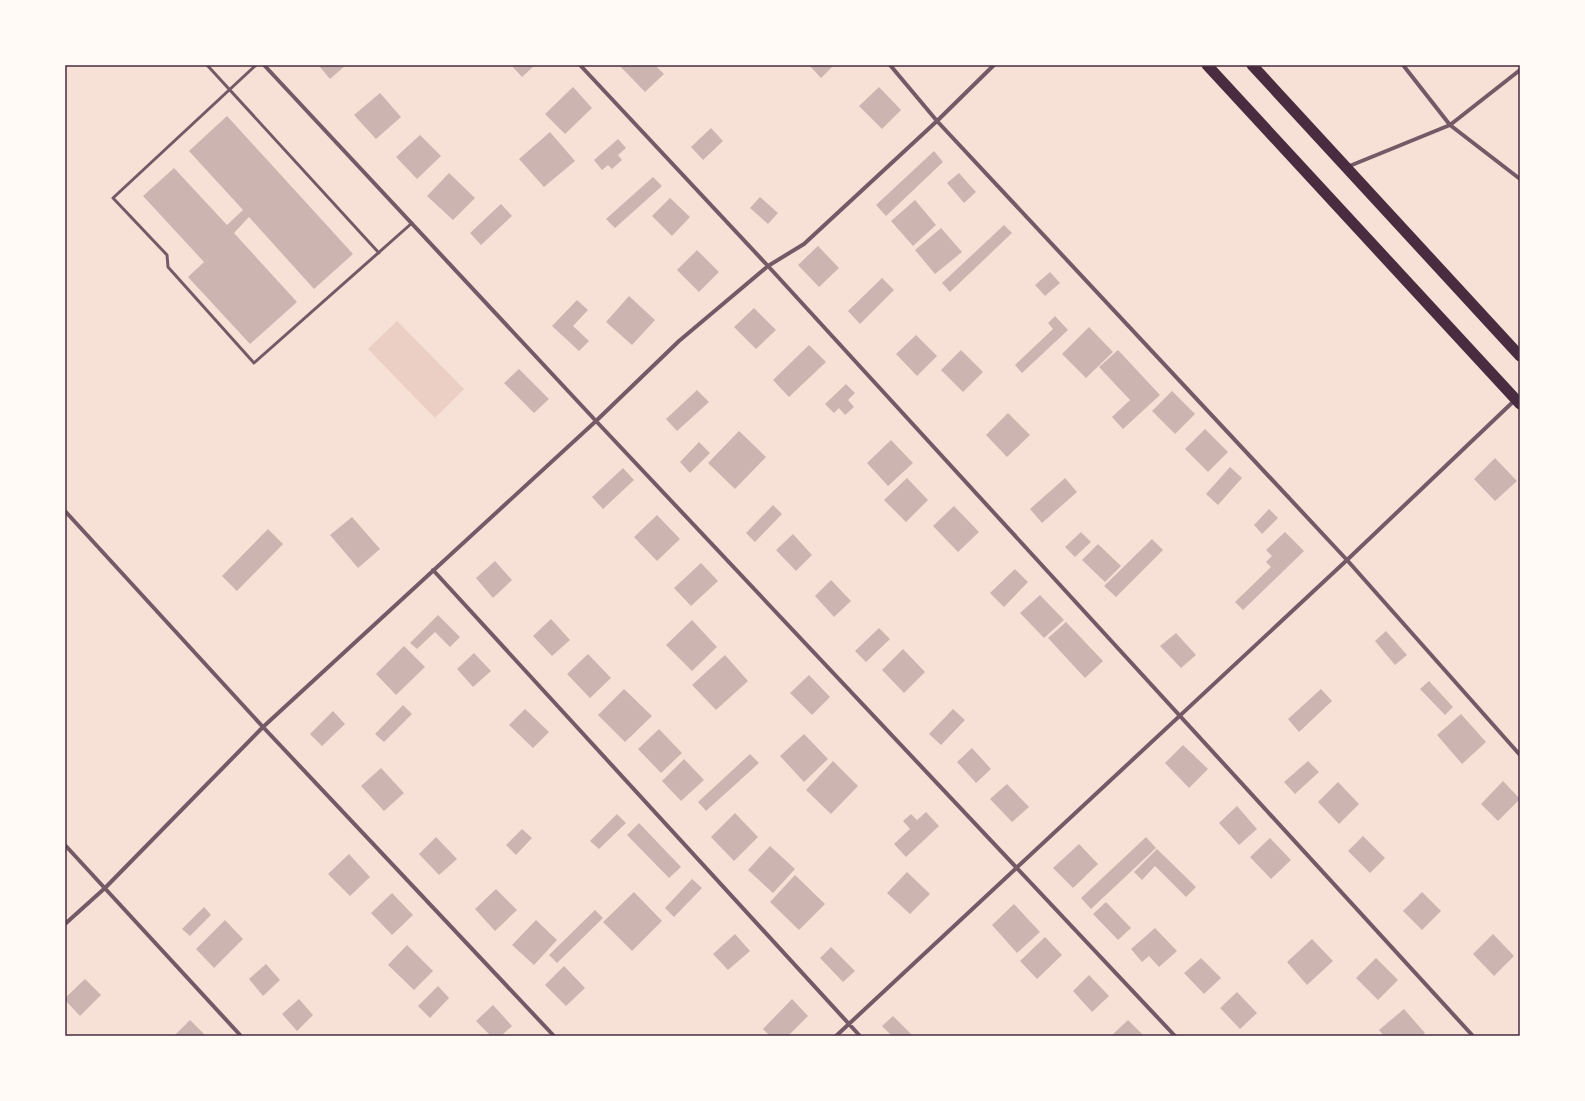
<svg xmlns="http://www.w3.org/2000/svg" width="1585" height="1101" font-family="'PT Sans',sans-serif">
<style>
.green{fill:#ebcfc5}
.building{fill:#ccb4b1}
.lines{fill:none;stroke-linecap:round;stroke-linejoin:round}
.service{stroke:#755966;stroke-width:3}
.minor{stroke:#755966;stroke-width:4}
.trunk{stroke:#4a2c40;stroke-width:11}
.neatline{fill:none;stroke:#4a2c40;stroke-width:1.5}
</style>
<rect width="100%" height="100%" fill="#f7e1d7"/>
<path class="green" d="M397 321 464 389 435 418 368 349Z"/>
<path class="building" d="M321 65H346L330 79 320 67Z
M511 65H535L522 77Z
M619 65H655L664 74 645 92Z
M809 65H834L821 78Z
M573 87 592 108 565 134 545 114Z
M879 87 901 110 882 129 859 106Z
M380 93 401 117 376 139 354 115Z
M227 116 353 254 314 289 249 217 234 233 297 302 250 344 188 277 204 262 143 196 174 168 227 225 243 210 189 151Z
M711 128 723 141 703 160 691 147Z
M550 132 575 161 544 187 519 159Z
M420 135 441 156 417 179 396 157Z
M618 139 626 148 618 155 622 160 612 169 608 165 602 170 594 160Z
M934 151 943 162 886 216 876 205Z
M449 173 475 198 453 220 427 196Z
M959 173 976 192 964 203 947 183Z
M653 177 662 186 615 228 606 219Z
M760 197 778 213 768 224 750 208Z
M670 198 690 217 672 236 652 216Z
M915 200 936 225 913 246 891 221Z
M501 204 512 216 481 245 470 233Z
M1004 225 1012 233 950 292 942 283Z
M941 228 962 252 935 274 915 250Z
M818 246 839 268 819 287 798 265Z
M697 250 719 272 699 292 677 270Z
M1050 272 1060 283 1045 296 1035 285Z
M882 278 894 290 860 324 848 311Z
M629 296 655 320 632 345 606 322Z
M577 300 588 310 573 326 589 341 579 351 552 326Z
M754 308 776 330 756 349 734 327Z
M1055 316 1068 330 1022 373 1015 365 1053 329 1048 323Z
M1089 327 1113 352 1086 378 1062 354Z
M916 335 937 356 917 376 896 354Z
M809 345 826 362 789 397 773 380Z
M961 350 983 372 963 392 941 370Z
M1118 350 1160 395 1123 429 1112 417 1130 400 1099 367Z
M519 369 549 399 534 413 504 383Z
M846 384 855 393 848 400 854 407 845 415 839 408 834 413 825 404Z
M697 390 709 402 677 431 666 419Z
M1172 391 1195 414 1175 434 1152 411Z
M1008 413 1030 435 1007 457 986 435Z
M1205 429 1228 452 1208 472 1185 449Z
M739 431 766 457 735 489 708 463Z
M891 440 913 463 888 486 867 463Z
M699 442 710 453 690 473 680 462Z
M1495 458 1517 481 1495 501 1474 479Z
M1230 467 1242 478 1218 505 1206 494Z
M623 468 634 480 603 509 592 497Z
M907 478 928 500 906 522 884 500Z
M1065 478 1077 492 1042 523 1030 509Z
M773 505 782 514 755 542 746 533Z
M954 506 979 532 958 552 933 526Z
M1269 509 1278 518 1262 534 1254 525Z
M657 515 680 539 657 561 634 537Z
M352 517 380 549 358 568 330 535Z
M268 529 283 544 237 591 222 576Z
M1081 532 1091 542 1075 557 1065 547Z
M1285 532 1304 551 1243 610 1235 602 1271 567 1266 562 1272 556 1266 550Z
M793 534 812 555 796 571 776 550Z
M1152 539 1163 550 1116 597 1104 586Z
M1098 544 1121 566 1105 582 1082 560Z
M495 561 512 580 493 598 476 578Z
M701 563 718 581 691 606 674 588Z
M1015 569 1028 582 1004 607 990 593Z
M831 580 851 601 834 617 815 596Z
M1040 595 1064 620 1044 638 1020 613Z
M438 615 460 637 450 647 435 632 417 649 410 643Z
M551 619 570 640 552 656 533 636Z
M692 620 717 647 692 671 666 645Z
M1066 622 1103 661 1085 678 1048 638Z
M879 628 890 639 866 662 855 651Z
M1386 631 1407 655 1395 665 1375 641Z
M1176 633 1196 655 1181 668 1160 646Z
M404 646 425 667 396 695 376 674Z
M903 649 925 672 904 693 882 670Z
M474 653 491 671 473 687 457 669Z
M588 654 611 678 590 698 567 674Z
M725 655 748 681 716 710 692 685Z
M809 675 830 697 812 715 790 693Z
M1429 681 1453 707 1445 715 1420 689Z
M624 689 652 716 625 742 598 715Z
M1321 689 1332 701 1299 732 1288 719Z
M403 705 412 714 384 742 375 734Z
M525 709 549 732 533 748 509 725Z
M953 709 965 720 941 745 929 734Z
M333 711 345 724 322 746 310 734Z
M1461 714 1486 742 1462 764 1437 735Z
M659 729 682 753 661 773 638 749Z
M804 734 828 759 804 782 780 756Z
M1183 745 1208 769 1189 788 1165 763Z
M972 748 991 769 976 783 957 762Z
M750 754 759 763 706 811 698 802Z
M684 759 704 780 681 801 662 781Z
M833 761 858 786 831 814 806 790Z
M1308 761 1319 772 1295 794 1284 782Z
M381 768 404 793 384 811 361 786Z
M1503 781 1520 799 1498 821 1481 804Z
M1338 782 1359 804 1339 824 1318 802Z
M1007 784 1029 807 1012 822 990 799Z
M1237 806 1257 829 1239 845 1219 823Z
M926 812 939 826 906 857 894 844 910 829 903 821 911 814 917 820Z
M735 813 758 837 734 861 711 837Z
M617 814 626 823 599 849 590 841Z
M639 823 681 867 669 878 627 835Z
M522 829 532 838 516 855 506 845Z
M1363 836 1385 858 1370 873 1348 851Z
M436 837 457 859 439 875 419 854Z
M1146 837 1156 848 1091 909 1081 898Z
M1270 838 1291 860 1271 879 1250 857Z
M1079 844 1098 864 1073 888 1053 868Z
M770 846 795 869 773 893 748 870Z
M1157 849 1196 887 1186 897 1155 866 1142 880 1134 872Z
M349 854 370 877 350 896 328 874Z
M907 872 930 894 910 914 887 893Z
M795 875 825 904 799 930 770 902Z
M692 879 702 888 674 917 665 908Z
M496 889 517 910 495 931 475 909Z
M634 892 662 921 632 951 603 922Z
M1422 892 1441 911 1422 930 1403 911Z
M392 893 413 915 392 935 371 913Z
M1106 902 1131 928 1118 940 1093 914Z
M1014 904 1040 932 1017 953 992 925Z
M204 907 211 915 190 936 182 929Z
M595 910 603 918 557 963 549 955Z
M225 920 243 939 214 968 196 949Z
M536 920 557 940 534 965 512 945Z
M1155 928 1177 951 1159 967 1149 956 1142 962 1131 949Z
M735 934 750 951 728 970 713 954Z
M1493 934 1514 956 1494 976 1473 954Z
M1045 937 1062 955 1037 979 1020 961Z
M1312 939 1333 961 1307 985 1287 962Z
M407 945 433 971 414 990 388 965Z
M831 947 855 971 843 982 820 958Z
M1201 958 1221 978 1204 994 1184 973Z
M1376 958 1398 980 1378 1000 1356 978Z
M266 964 280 980 263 996 249 979Z
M564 966 585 988 566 1006 545 985Z
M1089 975 1109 996 1092 1012 1073 991Z
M85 979 101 995 80 1016 65 1000V998Z
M438 986 449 998 430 1018 418 1006Z
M1237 992 1257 1013 1240 1029 1220 1008Z
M299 999 313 1015 297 1031 282 1014Z
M792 999 808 1016 788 1036H770L763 1029Z
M493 1005 512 1026 501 1036H491L476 1021Z
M1404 1009 1425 1033 1421 1036H1384L1379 1030Z
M893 1016 913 1036H892L882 1026Z
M190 1020 206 1036H174Z
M1128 1020 1144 1036H1111Z"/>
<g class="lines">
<path class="service" d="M207 65 379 253
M256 65 113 198 167 255 168 267 254 363 412 223"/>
<path class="minor" d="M264 65 596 421 1175 1036
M580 65 768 266 1473 1036
M890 65 937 121 1347 560 1520 755
M1403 65 1450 125 1520 179
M1347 167 1450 125 1520 70
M65 511 263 727 554 1036
M433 570 860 1036
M65 845 241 1036
M65 924 105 888 263 727 596 421 679 341 768 266 804 244 937 121 994 65
M836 1036 1347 560 1516 399"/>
<path class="trunk" d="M1207 65 1520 404
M1252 65 1520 356"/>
</g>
<rect width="1585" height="1101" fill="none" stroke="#fffaf5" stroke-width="132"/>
<rect x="66" y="66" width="1453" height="969" class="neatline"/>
</svg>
